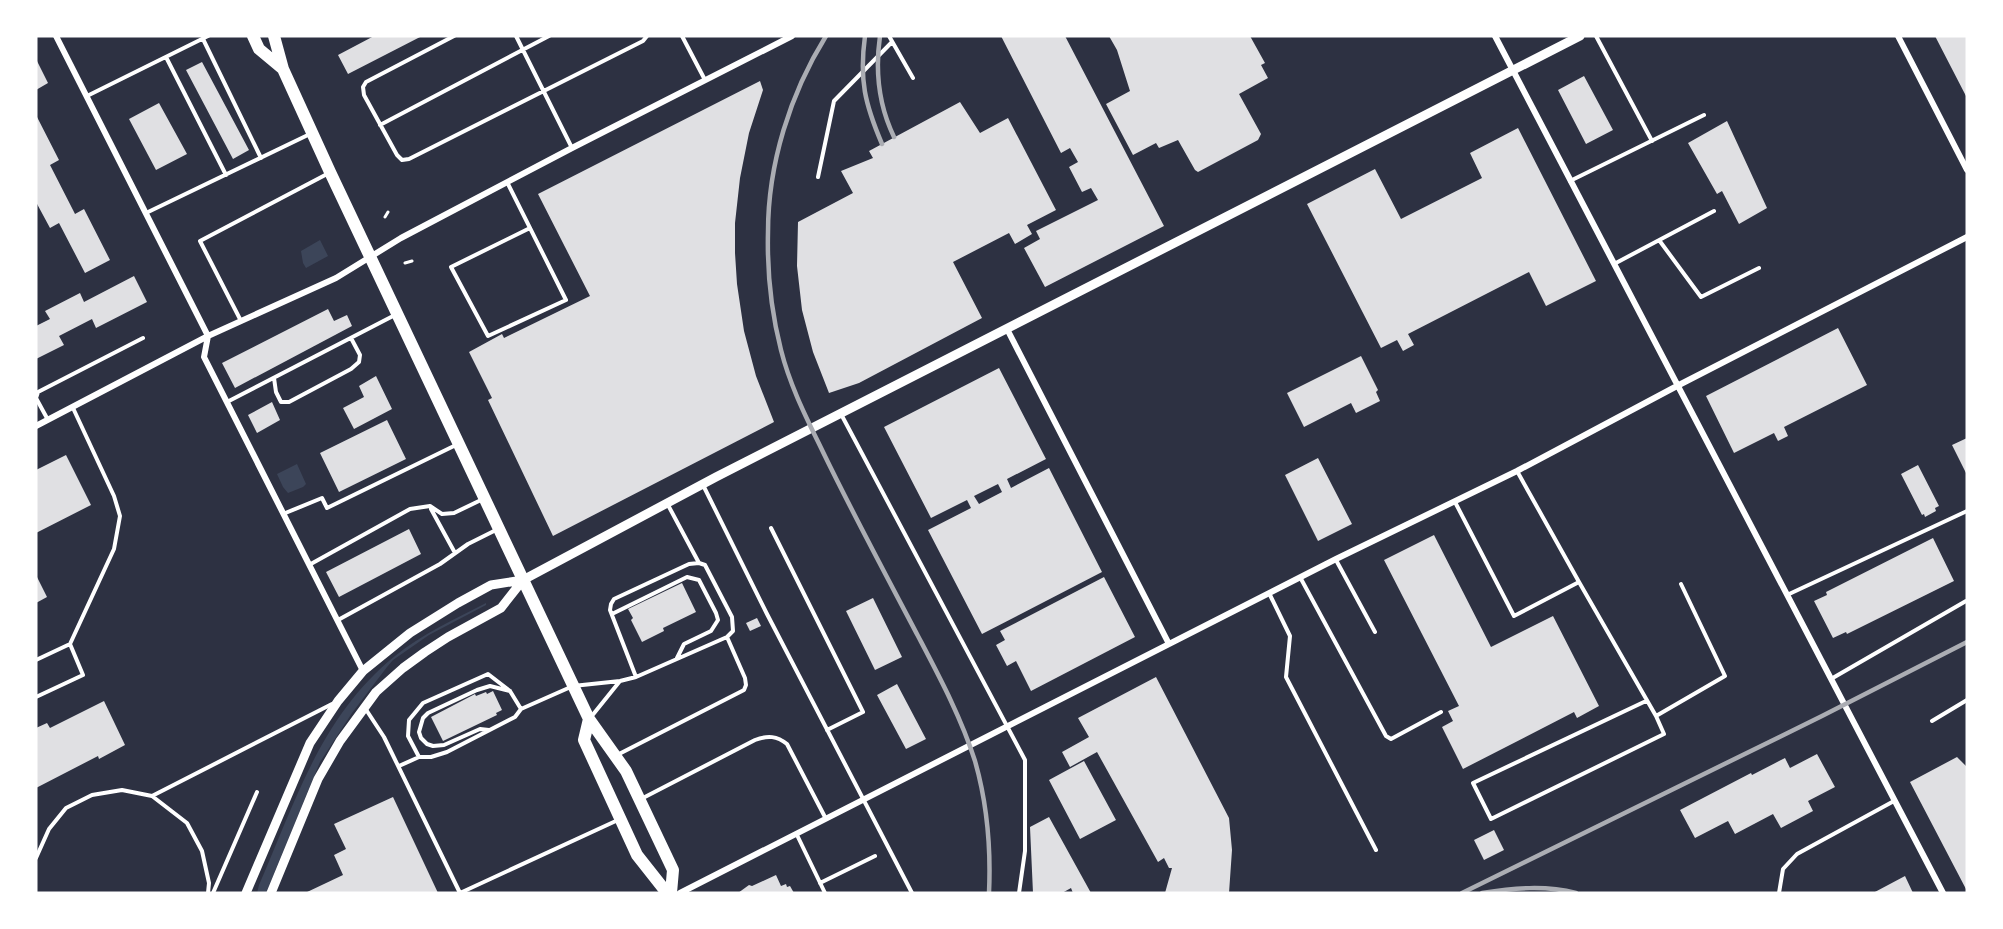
<svg xmlns="http://www.w3.org/2000/svg" width="2003" height="929" font-family="'Noto Sans',sans-serif">
<style>
.green{fill:#3c4559}
.building{fill:#e0e0e3;fill-rule:evenodd}
.lines{fill:none;stroke-linecap:round;stroke-linejoin:round}
.path{stroke:#fff;stroke-width:3}
.service{stroke:#fff;stroke-width:4}
.minor{stroke:#fff;stroke-width:6}
.tertiary{stroke:#fff;stroke-width:9}
.primary{stroke:#fff;stroke-width:12}
.rail{stroke:#abadb3;stroke-width:4.5}
</style>
<rect width="100%" height="100%" fill="#2d3142"/>
<path class="green" d="M320 240 328 256 306 268 303 263 301 251Z
M297 464 306 484 303 487 288 493 283 487 277 474Z
M486 603V605L429 635 393 660 387 667 352 713 320 762 266 893H257L259 885C296 800 321 716 395 656 422 634 455 619 486 603Z"/>
<path class="building" d="M374 36H422L348 74 338 55Z
M1001 36H1065L1164 226 1045 287 1024 248 1040 239 1036 231 1098 200 1091 188 1082 192 1069 167 1078 162 1070 148 1061 153Z
M1109 36H1250L1265 63 1261 65 1268 78 1239 94 1261 134 1258 140 1198 172 1195 170 1178 140 1159 148 1156 143 1133 155 1106 104 1130 91 1117 50Z
M1935 36H1967V98Z
M36 59 48 83 36 90Z
M202 62 249 150 233 159 186 70Z
M1584 76 1613 130 1586 144 1558 90Z
M760 81 763 90 749 133 740 178 735 223V253L737 284 744 331 756 376 774 422 553 536 488 400 492 398 469 352 502 334 504 338 590 296 538 194Z
M960 102 980 133 1008 118 1056 210 1027 225 1032 234 1015 244 1009 233 953 262 982 318 859 383 829 393 813 352 802 310 797 266 798 222 853 193 841 171 873 158 869 151Z
M159 103 187 154 156 170 129 119Z
M36 115 59 160 50 165 73 210 75 214 84 209 110 260 85 273 59 223 50 228 36 202Z
M1727 121 1767 208 1739 224 1722 191 1717 194 1688 143Z
M1518 128 1596 281 1546 306 1529 272 1408 334 1414 345 1403 351 1397 340 1381 348 1307 204 1375 169 1401 219 1482 178 1470 153Z
M134 276 147 302 96 328 92 319 59 336 64 345 36 359V326L50 319 45 311 80 293 84 302Z
M328 309 334 321 347 315 352 326 235 388 222 363Z
M1838 328 1867 385 1784 427 1788 436 1778 441 1774 433 1734 453 1706 396Z
M1361 356 1378 390 1376 392 1380 401 1356 413 1351 403 1304 427 1287 393Z
M999 368 1046 459 1007 479 1011 488 1049 468 1102 572 982 634 928 530 971 508 967 500 931 518 884 427ZM998 484 1002 492 979 504 974 496Z
M376 376 392 409 354 429 343 408 364 397 359 386Z
M272 402 280 420 257 433 248 415Z
M387 420 406 459 339 492 320 453Z
M1967 438V475L1952 445Z
M66 455 91 505 36 533V470Z
M1318 458 1352 524 1318 541 1285 475Z
M1918 465 1939 506 1935 508 1936 511 1925 517 1924 514 1922 515 1901 474Z
M409 529 421 554 339 597 326 572Z
M1434 535 1491 647 1553 616 1599 706 1577 718 1574 712 1463 769 1442 727 1453 721 1448 711 1459 706 1384 560Z
M1933 538 1954 581 1847 634 1846 632 1833 638 1814 601 1827 595 1826 592Z
M36 575 47 597 36 603Z
M1104 577 1135 637 1031 691 1016 661 1007 666 996 645 1005 640 1000 631Z
M682 583 696 612 663 628 664 631 642 642 631 620 633 618 628 609Z
M873 598 902 657 875 670 846 611Z
M757 618 761 626 750 631 746 623Z
M1156 677 1229 818 1232 850 1229 893H1165L1172 868H1169L1164 858 1158 862 1097 752 1070 767 1062 752 1089 737 1078 718Z
M897 684 926 739 906 749 877 695Z
M493 691 502 710 496 713 497 715 443 741 431 717 475 694 476 696 486 692 487 694Z
M104 701 125 745 99 759 98 756 36 788V728L47 723 50 728Z
M1817 754 1835 787 1808 801 1813 811 1781 828 1773 814 1735 834 1728 821 1695 838 1680 810 1751 773 1752 775 1785 758 1790 768Z
M1957 757 1967 767V891L1910 782Z
M1084 761 1116 820 1080 839 1049 780Z
M393 797 438 893H305L343 875 334 855 346 849 334 824Z
M1049 817 1091 893H1073L1071 888 1062 893H1033L1030 827Z
M1494 830 1504 850 1484 860 1474 840Z
M776 875 781 886 786 884 787 887 790 886 794 893H738L749 885 752 886Z
M1905 876 1913 893H1873Z"/>
<g class="lines">
<path class="path" d="M385 217 388 212
M405 263 412 261"/>
<path class="service" d="M454 36 366 82 363 87 364 95 397 155 402 160 409 159 643 41 647 36
M516 36 572 148
M682 36 705 80
M889 36 913 78
M1596 36 1652 141
M203 39 261 158
M166 57 226 175
M87 96 208 36
M380 125 549 36
M818 177 834 101 892 42
M1570 181 1704 115
M507 182 566 300 488 336 451 267 530 228
M146 213 310 134
M1659 240 1701 297 1759 268
M1614 264 1714 211
M241 321 200 241 329 173
M274 378 276 392 281 402H289L351 369 359 362 360 355 351 338
M227 402 395 315
M841 414 1025 760V851L1019 893
M48 420 36 398 38 392 143 338
M703 485 767 614 912 893
M1455 502 1514 616 1579 582 1517 471
M668 505 699 563
M431 509 455 553
M283 514 322 498 327 508 456 445
M771 528 863 712 827 730
M1336 560 1375 632
M309 565 410 509 430 506 442 514 454 513 481 500
M1300 577 1386 736 1391 739 1441 712
M1579 582 1656 716 1664 734 1491 819 1473 783 1646 701
M1269 593 1290 636 1286 677 1376 850
M1787 595 1967 511
M612 614 687 577 699 580 716 613 718 620 711 631 684 644 677 658
M338 620 440 564 468 544 498 529
M36 660 70 644 114 549 120 516 114 496 73 408
M1831 679 1966 601
M36 697 83 675 70 644
M365 708 384 737 460 893
M1656 716 1725 676 1681 584
M591 717 620 681
M1932 721 1967 700
M489 730 480 729 444 745 433 746 427 744 421 738 419 732 423 718 428 713 477 690 490 686 510 691
M619 754 744 690 746 685 745 678 727 637
M419 757 408 736 409 720 423 703 488 674 510 691 521 709
M399 766 419 757H431L447 752 515 717 521 709 573 686 620 681 636 677 727 637 733 631 732 617 705 565 699 563 689 564 614 599 611 604 610 610 636 677
M152 796 332 704
M641 799 755 740C768 735 777 736 787 744L826 819
M797 835 825 893
M36 858 49 829 66 808 92 795 122 790 152 796 187 823 202 851 209 883 208 893
M820 883 875 856
M213 893 257 792
M460 893 618 820
M1779 893 1783 869 1797 854 1894 801"/>
<path class="minor" d="M56 36 208 336 204 357 363 671
M1495 36 1943 893
M1898 36 1967 170
M1007 329 1169 644
M36 426 208 336 336 278 401 238 572 148 792 36
M680 893 1336 559 1517 471 1677 386 1967 237"/>
<path class="tertiary" d="M246 893 310 743 338 701 363 671 410 633 458 603 491 585 523 580 716 477 1580 36
M271 893 318 779 340 741 376 692 403 668 425 652 448 637 501 608 523 580"/>
<path class="primary" d="M253 36 259 49 283 69
M274 36 283 69 330 172 589 719 626 771 673 870 671 893
M589 719 584 740 637 855 667 893"/>
<path class="rail" d="M826 36C790 94 768 164 768 232 767 272 771 311 781 350 790 386 807 419 823 452 853 514 886 575 918 636 939 676 961 717 975 761 987 803 991 849 989 893
M865 36C859 80 865 104 882 144
M880 36C875 71 879 106 894 137
M1462 893 1822 716 1967 642
M1482 893C1514 888 1545 885 1576 893"/>
</g>
<rect width="2003" height="929" fill="none" stroke="#ffffff" stroke-width="75"/>
</svg>
